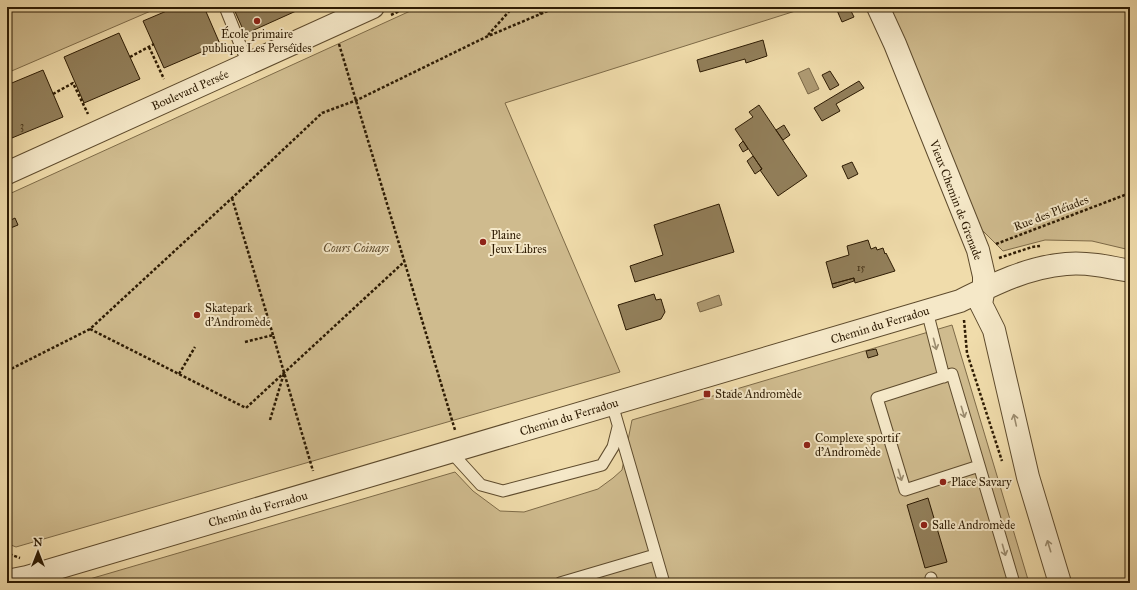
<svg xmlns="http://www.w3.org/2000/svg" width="1137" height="590" font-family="'IM FELL Great Primer',serif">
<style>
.green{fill:#cfbb8e;stroke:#7e6b48}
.water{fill:#ae9a72;stroke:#7a6746}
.building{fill:#927f5a;stroke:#2d1b03}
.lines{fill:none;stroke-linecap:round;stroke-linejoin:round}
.service-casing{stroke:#5e4b2d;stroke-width:13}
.minor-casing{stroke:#5e4b2d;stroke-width:24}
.path{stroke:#2d1b03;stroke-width:2.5;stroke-dasharray:3 2;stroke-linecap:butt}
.service{stroke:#f5e8c8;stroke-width:11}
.minor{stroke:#f5e8c8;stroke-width:22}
.oneway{stroke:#9b8c6f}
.poi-dot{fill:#8f2418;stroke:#f5e8c8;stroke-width:1.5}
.labels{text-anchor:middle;stroke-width:4;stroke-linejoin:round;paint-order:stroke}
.number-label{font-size:10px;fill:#463419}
.poi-label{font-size:12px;fill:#2d1b03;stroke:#f5e8c8;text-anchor:start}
.street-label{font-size:12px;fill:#2d1b03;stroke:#f5e8c8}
.park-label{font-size:12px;font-style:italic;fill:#5e4b2d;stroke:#f5e8c8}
</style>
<rect width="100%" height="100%" fill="#f0dcab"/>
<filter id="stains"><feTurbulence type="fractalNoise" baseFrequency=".005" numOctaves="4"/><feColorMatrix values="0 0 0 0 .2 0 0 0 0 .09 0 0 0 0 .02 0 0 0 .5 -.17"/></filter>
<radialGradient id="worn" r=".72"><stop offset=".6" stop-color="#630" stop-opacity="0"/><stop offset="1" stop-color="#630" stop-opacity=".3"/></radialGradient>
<path class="green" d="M7 7H160L7 73Z
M419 7H808L505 103 620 372 16 547 11 545 7 536V195Z
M887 7H1130V250L1092 241 1045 240 1003 251 982 230Z
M952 325 1029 583H76L455 472 473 491 500 511 524 512 598 489 613 478 622 470 632 420Z"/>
<path class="water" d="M809 68 819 89 808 94 798 73Z
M719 295 722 305 700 312 697 303Z"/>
<path class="building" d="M176 7H204L220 44 164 68 143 21Z
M233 7H305L245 34Z
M837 7H849L854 17 842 22 836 8Z
M119 33 140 79 84 103 64 57Z
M763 40 767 56 746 63 745 59 700 72 697 60Z
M43 70 63 117 7 140V85Z
M830 71 839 85 830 90 822 75Z
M859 81 864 88 836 104 840 111 822 121 814 108Z
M759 105 807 176 778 196 760 170 762 169 735 129 753 117 749 112Z
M784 125 790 135 783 140 776 130Z
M743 141 748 149 743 152 739 145Z
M753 156 762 169 755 174 747 161Z
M852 162 858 174 848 179 842 166Z
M719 204 734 252 635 282 630 266 663 255 654 225Z
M15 218 18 225 8 229 7 222Z
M868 240 871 249 876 247 877 250 883 248 885 254 886 253 895 271 855 283 854 278 832 284 826 262 849 255 847 246Z
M854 278V281L833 288 832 284Z
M654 294 656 300 661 299 665 312 661 319 626 330 618 305Z
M876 349 878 355 868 358 866 351Z
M928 498 947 562 925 568 907 505Z"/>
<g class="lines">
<defs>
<path id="service" d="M225 7 248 64
M927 311 944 377
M612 404 664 583
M451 452 481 485 503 491 602 465 613 447 618 427
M979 466 905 490 877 398 952 374 1014 583
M931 578 932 583
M560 583 655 555"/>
<path id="minor" d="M878 7 895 44 978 250 984 276V288L981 304 994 330 1028 477 1060 583
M7 173 373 7
M7 581 27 577 960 301C994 284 1028 267 1066 264 1087 262 1110 267 1130 271"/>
</defs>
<use href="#service" class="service-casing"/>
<use href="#minor" class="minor-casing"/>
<path class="path" d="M538 7 541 14
M391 15 408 7
M488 35 513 7
M339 44 455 430
M149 47 164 79
M130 57 154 44
M53 94 73 83 88 114
M232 198 273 335
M996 244 1130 193
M999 258 1032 247 1040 246
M964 320 967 353 1002 461
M90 329 246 408 405 261
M245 342 273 335 313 471
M7 371 90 329 232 198 322 113 357 100 486 37 557 7
M179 374 195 347
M270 420 284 373
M7 550 9 554 20 558"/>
<use href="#service" class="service"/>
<use href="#minor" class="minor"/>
</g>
<defs><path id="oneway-shaft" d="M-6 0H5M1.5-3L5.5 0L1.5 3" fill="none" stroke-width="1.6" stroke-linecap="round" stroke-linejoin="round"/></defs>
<g class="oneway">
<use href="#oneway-shaft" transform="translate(935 344) rotate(75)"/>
<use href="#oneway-shaft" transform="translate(963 412) rotate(73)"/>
<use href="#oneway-shaft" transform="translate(1015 420) rotate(-103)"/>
<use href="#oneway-shaft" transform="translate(900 475) rotate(73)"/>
<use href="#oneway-shaft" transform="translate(1049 546) rotate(-107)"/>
<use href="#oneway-shaft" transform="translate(1004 550) rotate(74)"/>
</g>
<g class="poi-dot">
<circle cx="257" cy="21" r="4"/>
<circle cx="483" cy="242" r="4"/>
<circle cx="197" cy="315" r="4"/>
<rect x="703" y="390" width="8" height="8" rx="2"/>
<circle cx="807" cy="445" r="4"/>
<circle cx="943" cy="482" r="4"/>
<circle cx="924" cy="525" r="4"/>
</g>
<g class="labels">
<g class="number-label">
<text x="22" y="129">3</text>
<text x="861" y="271">15</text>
</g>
<g class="poi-label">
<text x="257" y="38" text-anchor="middle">École primaire<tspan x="257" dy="14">publique Les Perséïdes</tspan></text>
<text x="491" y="239">Plaine<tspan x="491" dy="14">Jeux Libres</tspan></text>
<text x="205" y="312">Skatepark<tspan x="205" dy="14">d'Andromède</tspan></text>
<text x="715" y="398">Stade Andromède</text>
<text x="815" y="442">Complexe sportif<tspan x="815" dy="14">d'Andromède</tspan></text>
<text x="951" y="486">Place Savary</text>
<text x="932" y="529">Salle Andromède</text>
</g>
<g class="street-label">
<text transform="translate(190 90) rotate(-24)" y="4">Boulevard Persée</text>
<text transform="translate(956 200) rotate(69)" y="4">Vieux Chemin de Grenade</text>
<text transform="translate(1051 213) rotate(-21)" y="4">Rue des Pléiades</text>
<text transform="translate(880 325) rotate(-17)" y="4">Chemin du Ferradou</text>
<text transform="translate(569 417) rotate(-17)" y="4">Chemin du Ferradou</text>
<text transform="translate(258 509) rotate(-16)" y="4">Chemin du Ferradou</text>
</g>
<g class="park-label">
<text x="356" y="252">Cours Coinays</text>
</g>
</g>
<rect width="1137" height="590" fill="none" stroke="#f0dcab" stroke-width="24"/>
<rect x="8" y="8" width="1121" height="574" fill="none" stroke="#2d1b03" stroke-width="2"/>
<rect x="12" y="12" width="1113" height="566" fill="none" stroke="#2d1b03"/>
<g transform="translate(38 552)" stroke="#f5e8c8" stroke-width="3" paint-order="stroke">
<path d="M0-3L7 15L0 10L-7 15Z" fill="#2d1b03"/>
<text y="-6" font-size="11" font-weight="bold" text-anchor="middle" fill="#2d1b03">N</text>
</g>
<rect width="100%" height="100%" filter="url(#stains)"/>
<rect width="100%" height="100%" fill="url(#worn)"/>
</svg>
